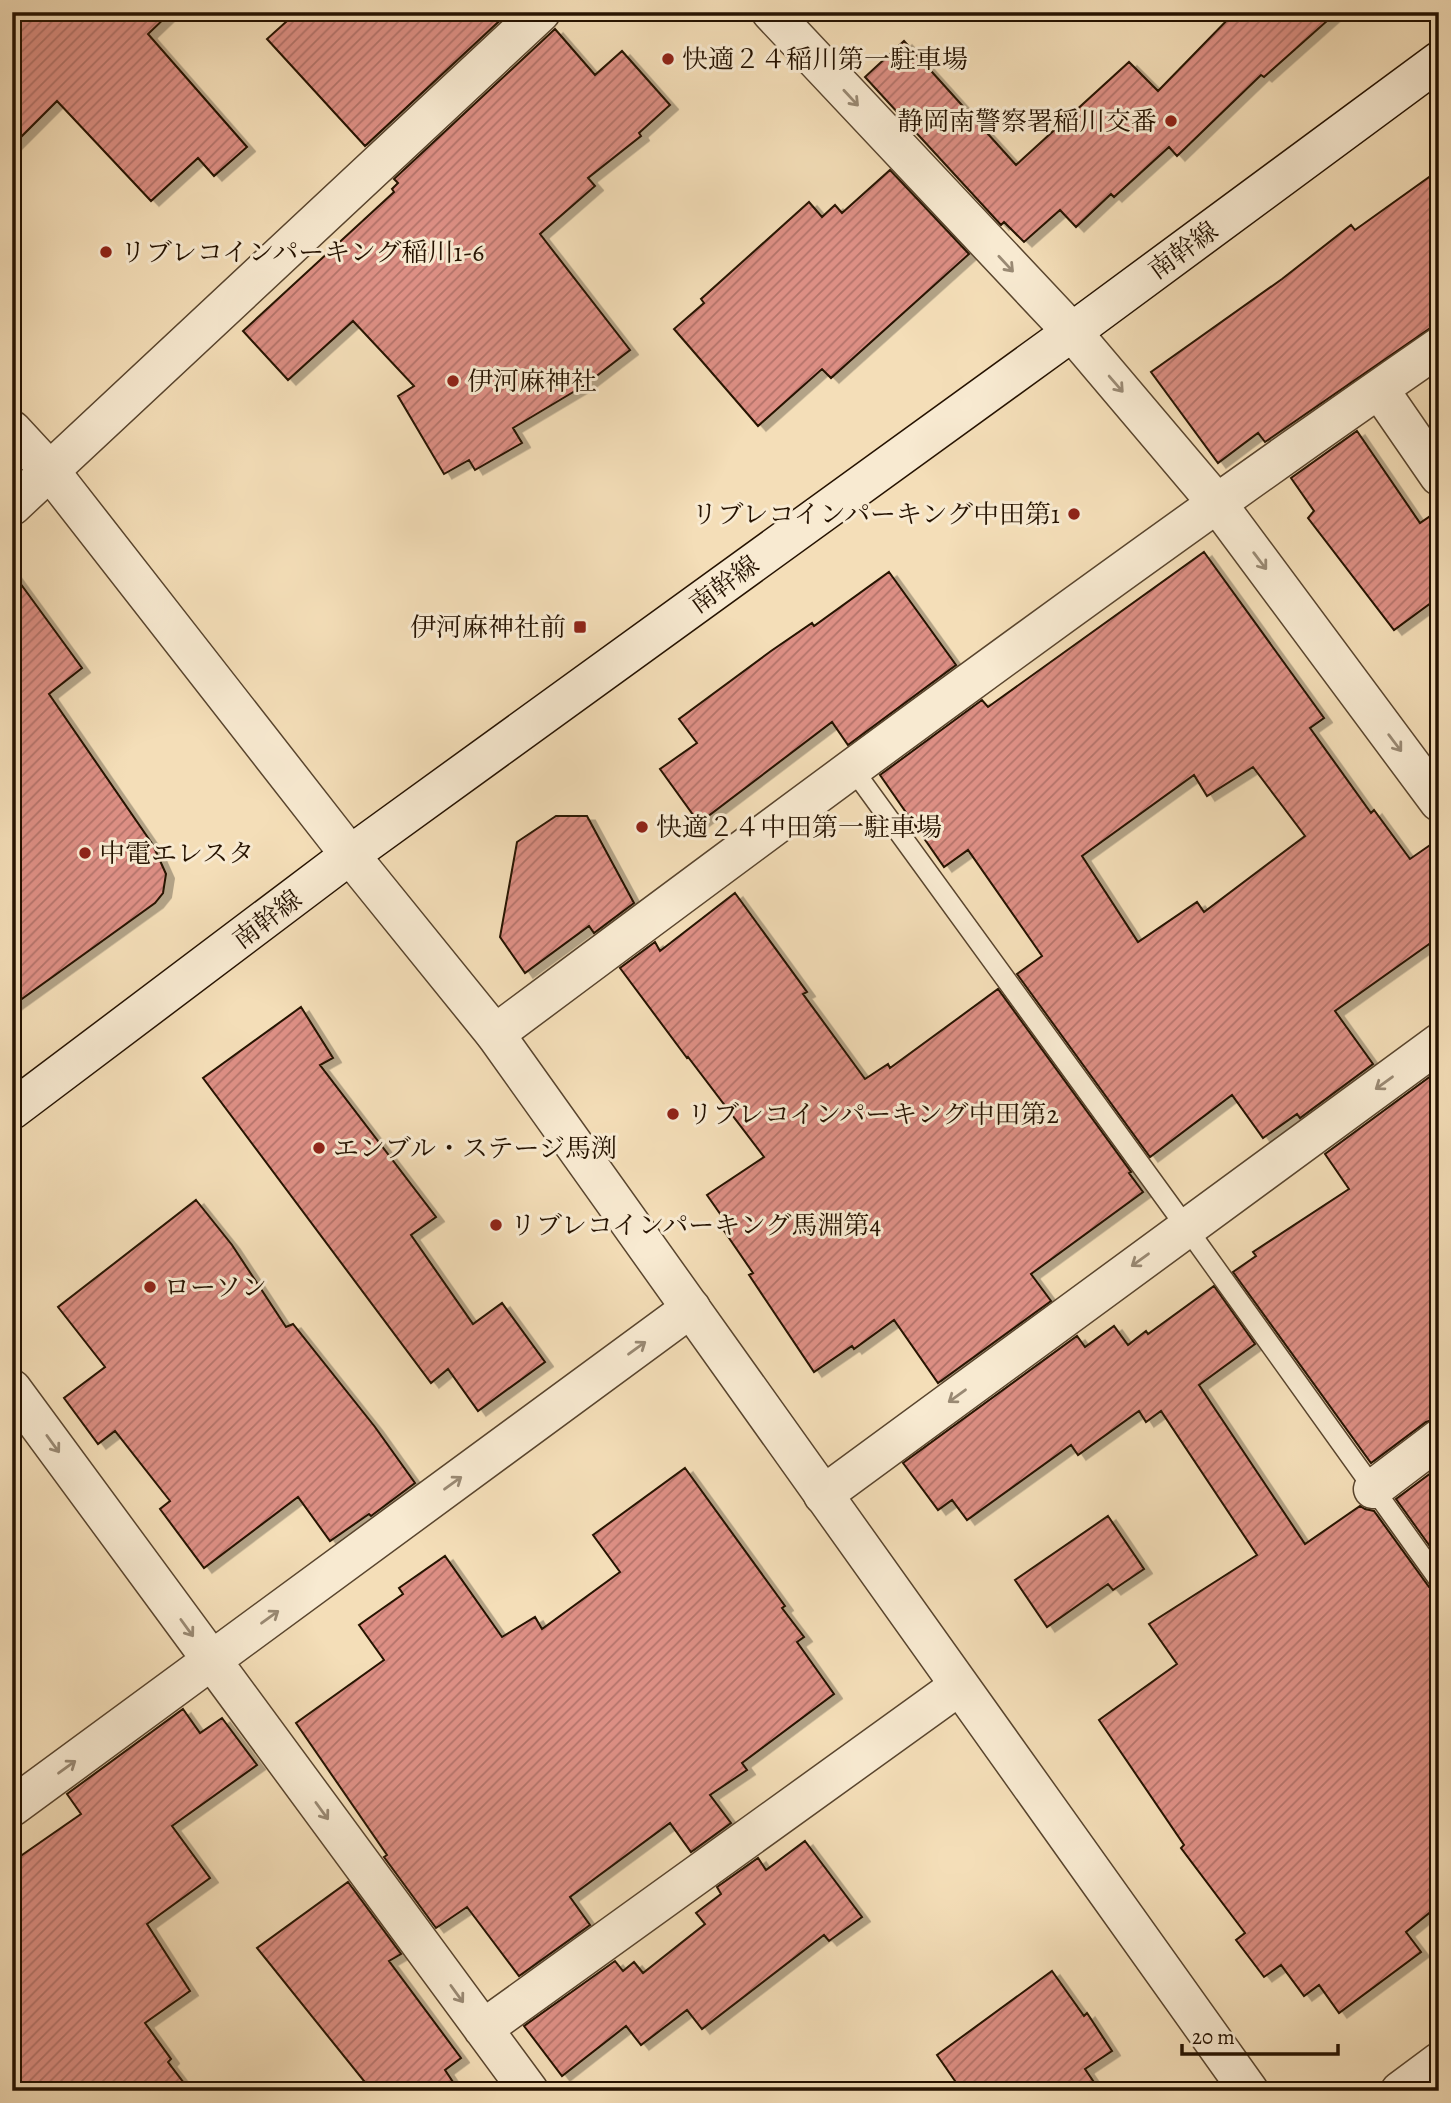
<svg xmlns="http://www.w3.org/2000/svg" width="1451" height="2103" font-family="Alegreya,'Noto Serif JP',serif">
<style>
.building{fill:url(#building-hatch);stroke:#251200;stroke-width:2;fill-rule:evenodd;filter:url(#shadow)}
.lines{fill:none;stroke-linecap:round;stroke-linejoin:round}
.service-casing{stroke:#59452e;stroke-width:22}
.minor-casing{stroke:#59452e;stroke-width:41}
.tertiary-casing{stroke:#59452e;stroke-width:41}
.secondary-casing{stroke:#251200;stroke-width:41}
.service{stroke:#f8ead1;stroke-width:19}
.minor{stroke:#f8ead1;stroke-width:38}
.tertiary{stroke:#f8ead1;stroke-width:38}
.secondary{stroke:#f8ead1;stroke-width:38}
.oneway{stroke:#998973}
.poi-dot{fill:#8f2418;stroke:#f8ead1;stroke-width:2.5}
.labels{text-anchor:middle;stroke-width:6;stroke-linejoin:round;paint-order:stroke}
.poi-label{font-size:26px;fill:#251200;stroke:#f8ead1;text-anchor:start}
.street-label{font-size:26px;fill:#251200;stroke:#f8ead1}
</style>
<defs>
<pattern id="building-hatch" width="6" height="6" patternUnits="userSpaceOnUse" patternTransform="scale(1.75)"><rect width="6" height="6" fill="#dd8f84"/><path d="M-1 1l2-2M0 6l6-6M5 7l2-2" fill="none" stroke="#b3736a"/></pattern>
<filter id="shadow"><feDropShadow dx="8" dy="4.5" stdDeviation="0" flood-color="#0004"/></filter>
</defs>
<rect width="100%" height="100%" fill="#f4deb8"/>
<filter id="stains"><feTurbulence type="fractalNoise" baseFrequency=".00286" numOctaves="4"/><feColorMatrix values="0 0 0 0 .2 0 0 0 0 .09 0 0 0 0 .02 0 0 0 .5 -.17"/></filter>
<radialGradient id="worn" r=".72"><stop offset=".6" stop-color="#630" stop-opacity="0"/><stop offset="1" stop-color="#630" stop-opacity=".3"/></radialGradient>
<path class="building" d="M12 12H171L148 34 247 147 214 176 198 158 151 201 57 101 12 146Z
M297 12H509L365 146 267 39Z
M1235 12H1337L1264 77 1261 75 1177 156 1169 147 1114 197 1111 194 1076 227 1060 210 1024 242 1004 222 1001 225 865 77 904 41 1016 165 1129 62 1158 91Z
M555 29 595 75 622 51 670 105 639 133 641 136 588 178 595 186 540 234 630 350 585 385 513 428 522 443 475 470 469 460 444 474 398 396 414 386 353 321 288 380 243 331 394 192 392 189 398 183 394 179Z
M890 170 969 254 831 378 822 369 758 426 674 329 704 303 701 299 809 202 822 217 835 205 842 213Z
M1439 170V322L1265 442 1258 433 1218 463 1151 372 1282 279 1351 225 1355 230Z
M1357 431 1420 523 1439 510V597L1394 630 1308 518 1314 511 1291 478Z
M1204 552 1324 718 1310 728 1371 813 1374 810 1410 859 1439 839V937L1335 1011 1373 1064 1300 1118 1297 1114 1263 1138 1232 1095 1150 1157 1017 974 1042 956 968 850 944 867 880 775 982 700 988 707ZM1253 767 1305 836 1204 912 1197 902 1138 942 1082 856 1194 775 1207 796Z
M12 572 82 668 49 694 153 845 166 874 163 893 155 903 12 1006Z
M889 572 956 665 848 745 832 722 699 823 660 769 697 743 679 719 771 651 812 623 814 626Z
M556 816H587L634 903 594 933 589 926 525 973 500 937 517 842Z
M735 893 807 992 803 994 865 1079 888 1064 890 1068 998 989 1131 1172 1129 1173 1143 1192 1031 1274 1051 1301 938 1383 894 1320 854 1349 852 1346 814 1372 749 1275 753 1273 718 1222 723 1218 707 1195 764 1157 688 1057 687 1058 620 968 655 942 660 951Z
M301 1007 333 1058 320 1065 436 1217 411 1235 473 1324 502 1303 545 1362 478 1411 448 1369 431 1383 203 1078Z
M1439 1070V1418L1426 1422 1371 1463 1233 1272 1256 1256 1253 1252 1349 1189 1325 1154Z
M196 1200 232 1245 286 1327 293 1324 375 1427 415 1483 371 1516 369 1514 330 1541 298 1497 204 1568 160 1509 170 1501 115 1431 98 1444 64 1398 105 1367 58 1307Z
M1214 1286 1255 1344 1199 1385 1305 1544 1360 1506 1365 1509 1374 1511 1429 1587 1439 1592V1905L1406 1932 1421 1952 1339 2013 1319 1985 1304 1996 1281 1965 1264 1977 1236 1940 1245 1933 1181 1848 1184 1845 1099 1720 1177 1664 1149 1624 1257 1555 1161 1411 1146 1422 1139 1411 1078 1455 1071 1445 967 1520 952 1500 938 1510 903 1463 1077 1336 1085 1347 1114 1326 1128 1345 1146 1331 1148 1334Z
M1439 1467V1559L1396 1499Z
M685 1468 785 1606 782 1608 804 1637 797 1642 834 1694 742 1763 747 1770 710 1795 731 1823 691 1852 670 1823 570 1897 590 1925 519 1976 467 1907 436 1928 384 1857 387 1855 296 1723 384 1660 359 1625 403 1594 399 1588 445 1556 502 1637 535 1617 542 1629 620 1572 593 1535Z
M1108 1516 1144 1569 1113 1590 1108 1584 1047 1627 1015 1580Z
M183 1709 200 1733 222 1718 257 1765 172 1826 210 1878 147 1924 190 1991 145 2023 171 2059 168 2062 190 2091H12V1862L81 1814 67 1794Z
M805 1841 862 1917 829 1941 824 1935 702 2029 687 2010 641 2045 626 2026 562 2076 524 2026 615 1961 623 1971 634 1962 643 1973 705 1924 696 1913 721 1894 717 1887 758 1858 766 1870Z
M348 1882 401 1954 389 1961 461 2058 445 2070 459 2091H372L257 1948Z
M1052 1971 1084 2016 1087 2013 1112 2051 1085 2069 1100 2091H962L937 2055Z"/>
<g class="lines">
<defs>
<path id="service" d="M852 768 1186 1227 1439 1580"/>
<path id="minor" d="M771 12 1072 332 1216 502 1439 802
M1379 389 1439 476
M12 506 541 12
M495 1034C807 801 1119 569 1439 347
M12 1389 529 2091
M1373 1489 1439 1439
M823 1495 1439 1043
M12 1807 691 1308
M483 2029 959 1686
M1400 2091 1439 2062"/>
<path id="tertiary" d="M12 430 50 471 350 855 495 1034 1249 2091"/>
<path id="secondary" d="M12 1110 350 855 1072 332 1439 61"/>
</defs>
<use href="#service" class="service-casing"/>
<use href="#minor" class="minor-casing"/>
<use href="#tertiary" class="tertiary-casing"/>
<use href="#secondary" class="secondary-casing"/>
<use href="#service" class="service"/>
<use href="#minor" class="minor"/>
<use href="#tertiary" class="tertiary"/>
<use href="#secondary" class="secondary"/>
</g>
<defs><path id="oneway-shaft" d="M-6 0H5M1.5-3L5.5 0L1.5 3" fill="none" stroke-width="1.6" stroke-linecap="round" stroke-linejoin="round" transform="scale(1.75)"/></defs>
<g class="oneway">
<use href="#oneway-shaft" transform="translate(851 98) rotate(47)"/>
<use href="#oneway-shaft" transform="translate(1006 264) rotate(47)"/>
<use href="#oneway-shaft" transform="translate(1116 384) rotate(49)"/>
<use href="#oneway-shaft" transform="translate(1260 561) rotate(53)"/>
<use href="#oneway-shaft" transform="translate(1395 743) rotate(53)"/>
<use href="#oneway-shaft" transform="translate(1384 1083) rotate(144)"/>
<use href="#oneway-shaft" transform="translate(1140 1260) rotate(144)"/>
<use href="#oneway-shaft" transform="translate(637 1348) rotate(-36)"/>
<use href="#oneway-shaft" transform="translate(957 1396) rotate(144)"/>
<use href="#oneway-shaft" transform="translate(53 1444) rotate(54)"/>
<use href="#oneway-shaft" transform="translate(453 1483) rotate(-36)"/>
<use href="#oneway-shaft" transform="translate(270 1617) rotate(-36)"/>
<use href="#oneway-shaft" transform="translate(187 1628) rotate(54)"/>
<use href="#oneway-shaft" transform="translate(67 1767) rotate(-36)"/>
<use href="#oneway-shaft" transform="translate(322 1811) rotate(54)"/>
<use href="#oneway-shaft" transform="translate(457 1994) rotate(54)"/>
</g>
<g class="poi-dot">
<circle cx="668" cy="59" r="7"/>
<circle cx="1171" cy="121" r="7"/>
<circle cx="106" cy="252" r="7"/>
<circle cx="453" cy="381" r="7"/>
<circle cx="1074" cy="514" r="7"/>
<rect x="573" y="620" width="14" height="14" rx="3.5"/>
<circle cx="642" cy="827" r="7"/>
<circle cx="85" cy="853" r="7"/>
<circle cx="673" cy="1114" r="7"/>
<circle cx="319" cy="1148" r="7"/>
<circle cx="496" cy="1225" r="7"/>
<circle cx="150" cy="1287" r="7"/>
</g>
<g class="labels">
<g class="poi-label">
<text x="682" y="68">快適２４稲川第一駐車場</text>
<text x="1157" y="130" text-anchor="end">静岡南警察署稲川交番</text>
<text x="120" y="261">リブレコインパーキング稲川1-6</text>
<text x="467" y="390">伊河麻神社</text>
<text x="1060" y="523" text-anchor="end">リブレコインパーキング中田第1</text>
<text x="566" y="636" text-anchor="end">伊河麻神社前</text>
<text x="656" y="836">快適２４中田第一駐車場</text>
<text x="99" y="862">中電エレスタ</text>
<text x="687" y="1123">リブレコインパーキング中田第2</text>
<text x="333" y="1157">エンブル・ステージ馬渕</text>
<text x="510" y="1234">リブレコインパーキング馬淵第4</text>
<text x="164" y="1296">ローソン</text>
</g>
<g class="street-label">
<text transform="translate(1183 250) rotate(-36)" y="9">南幹線</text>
<text transform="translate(724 584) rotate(-36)" y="9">南幹線</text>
<text transform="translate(267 919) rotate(-37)" y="9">南幹線</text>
</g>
</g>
<rect width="1451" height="2103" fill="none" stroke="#f4deb8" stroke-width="42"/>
<rect x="14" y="14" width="1423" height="2075" fill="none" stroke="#251200" stroke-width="3.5"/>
<rect x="21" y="21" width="1409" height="2061" fill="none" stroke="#251200" stroke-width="2"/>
<path d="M1182 2044v10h156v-10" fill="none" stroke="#251200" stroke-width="3.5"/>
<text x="1192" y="2044" font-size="21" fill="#251200" stroke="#f8ead1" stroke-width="5" paint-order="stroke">20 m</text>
<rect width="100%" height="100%" filter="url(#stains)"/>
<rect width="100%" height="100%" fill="url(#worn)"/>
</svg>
